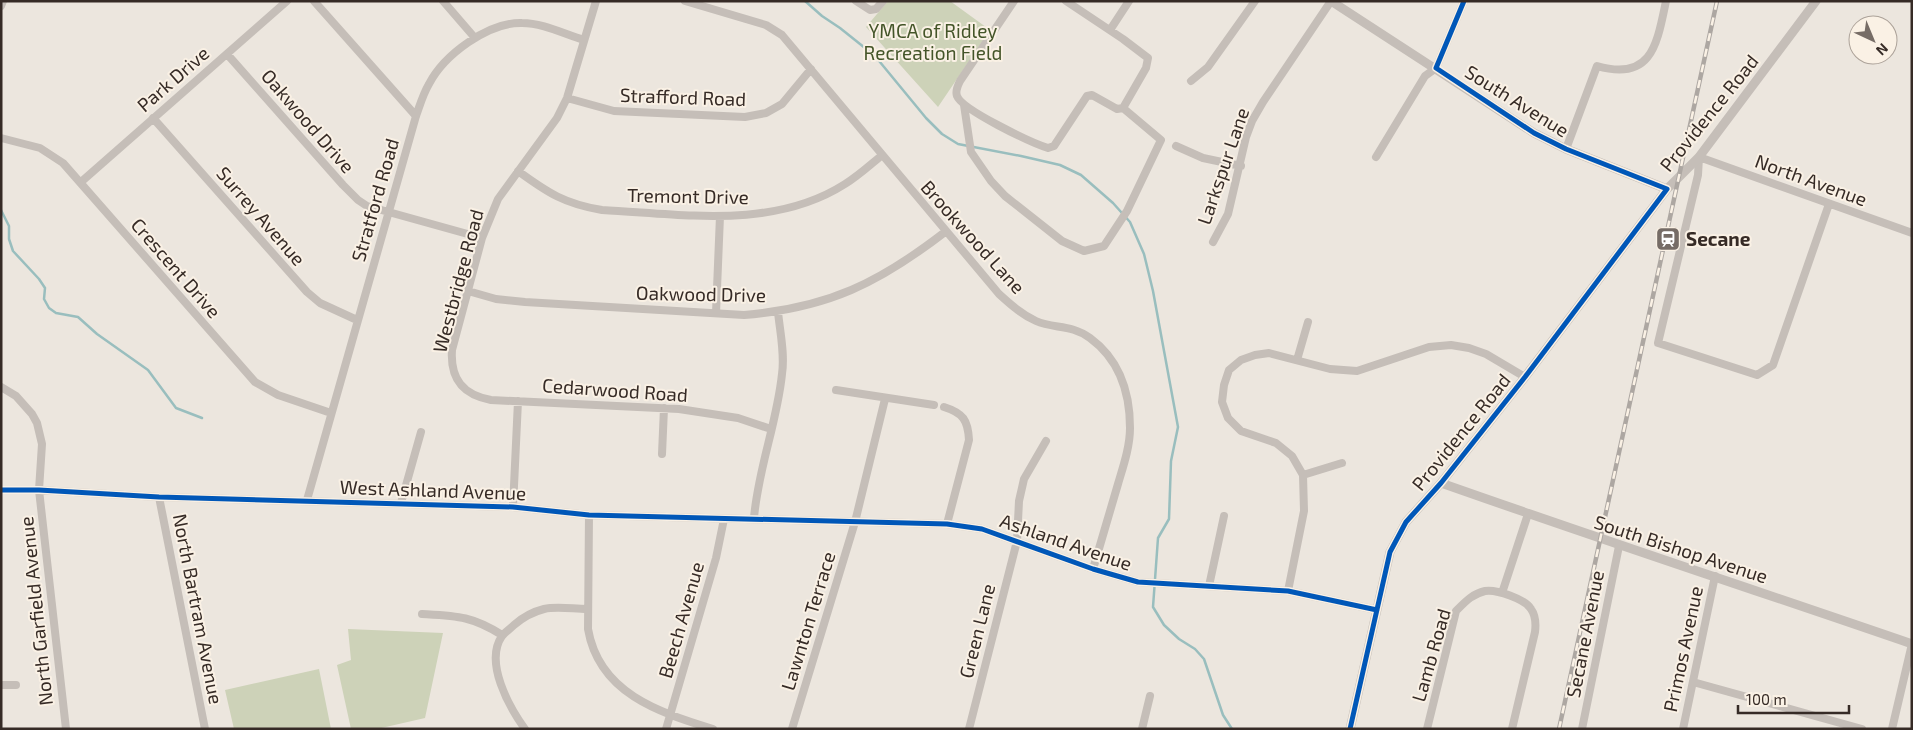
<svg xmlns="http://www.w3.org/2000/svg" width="1913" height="730" font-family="'Exo 2',sans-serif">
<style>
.green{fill:#cdd2b8}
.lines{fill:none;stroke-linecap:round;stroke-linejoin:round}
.stream{stroke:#99bebe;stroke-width:2.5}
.minor{stroke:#c5beb8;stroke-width:8}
.tertiary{stroke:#c5beb8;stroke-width:9}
.rail-casing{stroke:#ada7a2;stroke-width:4.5}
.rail{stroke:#faf1e5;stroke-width:2.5;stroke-dasharray:8;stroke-linecap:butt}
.cycleway-casing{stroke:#faf1e5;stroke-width:8}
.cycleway{stroke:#0057b8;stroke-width:5}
.labels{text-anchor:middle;stroke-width:4;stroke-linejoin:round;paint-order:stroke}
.park-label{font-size:19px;fill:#445529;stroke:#faf1e5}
.street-label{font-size:19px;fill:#362b26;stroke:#faf1e5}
.poi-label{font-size:19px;font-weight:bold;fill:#362b26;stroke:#faf1e5;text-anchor:start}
</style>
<rect width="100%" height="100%" fill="#ece6de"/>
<path class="green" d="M888 1H950L990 30 938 107 866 27Z
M348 629 443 633 425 718 377 729H351L337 665 351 660Z
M319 669 331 729H234L225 690Z"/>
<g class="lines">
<path class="stream" d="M805 1 822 16 840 28 875 56 926 118 942 134 958 144 1021 156 1060 165 1081 175 1113 203 1130 222 1144 254 1153 291 1178 427 1171 461 1169 519 1158 538 1153 607 1164 625 1179 639 1195 649 1204 659 1223 715 1232 729
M1 210 9 226V239L13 251 39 279 45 288 44 299 49 308 56 313 78 317 97 334 148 370 176 408 202 418"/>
<path class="minor" d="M314 1 416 116
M443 1 475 38
M596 1 567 98 557 118 498 199 482 238 452 350C450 379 463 395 491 400L679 409 738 418 771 429
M685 1 766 25 782 35 999 294C1010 304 1021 314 1036 321 1054 329 1071 324 1090 338 1120 360 1130 392 1130 428 1130 447 1123 467 1118 484 1110 512 1101 541 1093 569
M856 1 870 10 876 9 883 1
M1014 1 960 81C958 85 955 91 957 96 962 110 1032 143 1048 148L1054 146 1087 96 1092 95 1117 109 1123 108
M1066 1 1123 39 1148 58 1146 68 1123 108
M1 6 3 1
M1110 30 1129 1
M227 54 343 185 358 200 367 206 482 238
M1191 81 1208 67 1255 1
M567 98 614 111 745 117 766 113 782 104 811 69
M964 105 971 152 991 181 1005 196 1062 241 1084 251 1104 246 1127 211 1161 140 1123 108
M153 118 307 292 320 303 357 320
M1 138 40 148 63 163 255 382 278 395 331 413
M1176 146 1203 158 1241 166
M1566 149 1597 66C1652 82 1657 44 1666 1
M1376 157 1425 76 1436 68 1464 1
M518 171C548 193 565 204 602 210 683 214 773 230 845 184 858 176 870 165 881 156
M81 182 287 1
M1829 204 1773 365 1757 375 1658 343 1698 175 1699 157 1912 233
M1213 242 1228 214 1246 137 1252 121 1263 102 1331 1
M468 291 496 299 525 302 744 315C828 308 879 283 945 232
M716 313 720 216
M1297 360 1308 322
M1 387 16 396 32 414 37 423 42 444 39 490 66 729
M836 390 934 405
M944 407C963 413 968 420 969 440L947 524
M662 454 664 408
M1303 475 1342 463
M1 490H39L159 497 513 507 589 515 947 524 982 529 1093 569 1138 582 1288 591 1377 610
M159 497 205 729
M307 500 416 116C420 105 423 94 429 84 444 55 488 22 522 23 543 23 564 34 584 40
M401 503 421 432
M513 507 518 401
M589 515 588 629C599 693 658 712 713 729
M754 518C758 469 777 423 782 374 785 354 780 332 778 312
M1209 586 1224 516
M1288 591 1304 511 1303 475 1292 456 1276 443 1241 431 1228 418 1222 402 1224 385 1229 370 1241 360 1255 355 1269 353 1330 369 1357 371 1429 347 1451 345 1469 348 1486 354 1525 377
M1502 593 1528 514
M422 614C457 616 472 616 502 635
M1693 682 1862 729
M1 685H16
M525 729C509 707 484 662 502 636 505 632 510 629 514 625 522 618 532 612 544 609 557 606 573 609 587 609
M666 729 716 558 724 519
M792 729 855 522 885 399
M969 729 1017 541 1019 501 1024 479 1046 441
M1142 729 1150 696
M1427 729 1456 611C1465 602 1472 594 1485 591 1496 589 1525 599 1531 609 1536 616 1536 624 1535 632L1512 729
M1582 729 1619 546
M1683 729 1715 576
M1892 729 1912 644"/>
<path class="tertiary" d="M1331 1 1534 133 1566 149 1667 189
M1441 483C1597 538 1755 590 1912 644
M1350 729 1390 552 1406 522 1441 483 1525 377 1667 189 1699 157 1816 1"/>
<defs>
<path id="rail" d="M1559 729 1717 1"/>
</defs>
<use href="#rail" class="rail-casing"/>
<use href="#rail" class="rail"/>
<defs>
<path id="cycleway" d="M1 490H39L159 497 513 507 589 515 947 524 982 529 1093 569 1138 582 1288 591 1377 610
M1350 729 1390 552 1406 522 1441 483 1525 377 1667 189 1566 149 1534 133 1436 68 1464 1"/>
</defs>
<use href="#cycleway" class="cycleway-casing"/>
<use href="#cycleway" class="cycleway"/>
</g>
<defs>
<symbol id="station-square" viewBox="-11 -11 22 22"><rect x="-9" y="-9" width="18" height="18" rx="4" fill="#766c66" stroke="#faf1e5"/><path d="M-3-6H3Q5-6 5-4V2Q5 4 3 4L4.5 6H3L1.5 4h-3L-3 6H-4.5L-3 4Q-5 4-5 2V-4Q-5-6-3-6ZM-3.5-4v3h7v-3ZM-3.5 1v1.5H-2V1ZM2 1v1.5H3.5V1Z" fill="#fff"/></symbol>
</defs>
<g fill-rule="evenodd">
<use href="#station-square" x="1654" y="225" width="28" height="28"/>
</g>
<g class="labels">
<g class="park-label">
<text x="933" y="38">YMCA of Ridley<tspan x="933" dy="22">Recreation Field</tspan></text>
</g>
<g class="street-label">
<text transform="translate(173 79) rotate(-41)" y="7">Park Drive</text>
<text transform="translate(683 97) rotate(2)" y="7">Strafford Road</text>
<text transform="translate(1517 101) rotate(32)" y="7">South Avenue</text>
<text transform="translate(1709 113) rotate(-51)" y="7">Providence Road</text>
<text transform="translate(308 121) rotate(49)" y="7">Oakwood Drive</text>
<text transform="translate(1223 166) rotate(-71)" y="7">Larkspur Lane</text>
<text transform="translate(1811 180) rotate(20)" y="7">North Avenue</text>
<text transform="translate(688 196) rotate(1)" y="7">Tremont Drive</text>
<text transform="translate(375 200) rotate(-74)" y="7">Stratford Road</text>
<text transform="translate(261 216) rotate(49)" y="7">Surrey Avenue</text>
<text transform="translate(973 237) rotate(48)" y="7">Brookwood Lane</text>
<text transform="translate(176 268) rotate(49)" y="7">Crescent Drive</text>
<text transform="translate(458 281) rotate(-75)" y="7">Westbridge Road</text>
<text transform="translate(701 294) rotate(1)" y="7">Oakwood Drive</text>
<text transform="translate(615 390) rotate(4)" y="7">Cedarwood Road</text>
<text transform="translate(1461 432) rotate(-51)" y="7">Providence Road</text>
<text transform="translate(433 490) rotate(2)" y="7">West Ashland Avenue</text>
<text transform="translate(1066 542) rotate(19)" y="7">Ashland Avenue</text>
<text transform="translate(1681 549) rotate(18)" y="7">South Bishop Avenue</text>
<text transform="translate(198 609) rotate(79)" y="7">North Bartram Avenue</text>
<text transform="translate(36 611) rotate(-96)" y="7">North Garfield Avenue</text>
<text transform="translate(681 620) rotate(-74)" y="7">Beech Avenue</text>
<text transform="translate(808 621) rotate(-73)" y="7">Lawnton Terrace</text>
<text transform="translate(977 631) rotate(-76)" y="7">Green Lane</text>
<text transform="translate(1585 634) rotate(-79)" y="7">Secane Avenue</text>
<text transform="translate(1683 649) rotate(-78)" y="7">Primos Avenue</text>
<text transform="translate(1431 655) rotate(-74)" y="7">Lamb Road</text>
</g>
<g class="poi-label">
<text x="1686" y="246">Secane</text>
</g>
</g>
<rect width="1913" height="730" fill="none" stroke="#362b26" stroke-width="5"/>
<g transform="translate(1873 40) rotate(136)"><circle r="24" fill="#faf1e5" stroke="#aca299"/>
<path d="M0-4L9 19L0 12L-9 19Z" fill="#766c66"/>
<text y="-8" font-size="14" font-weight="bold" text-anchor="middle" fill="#362b26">N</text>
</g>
<path d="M1738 705v8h111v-8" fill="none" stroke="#362b26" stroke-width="2.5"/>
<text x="1746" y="705" font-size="15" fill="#362b26" stroke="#faf1e5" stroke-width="4" paint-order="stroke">100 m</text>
</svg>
